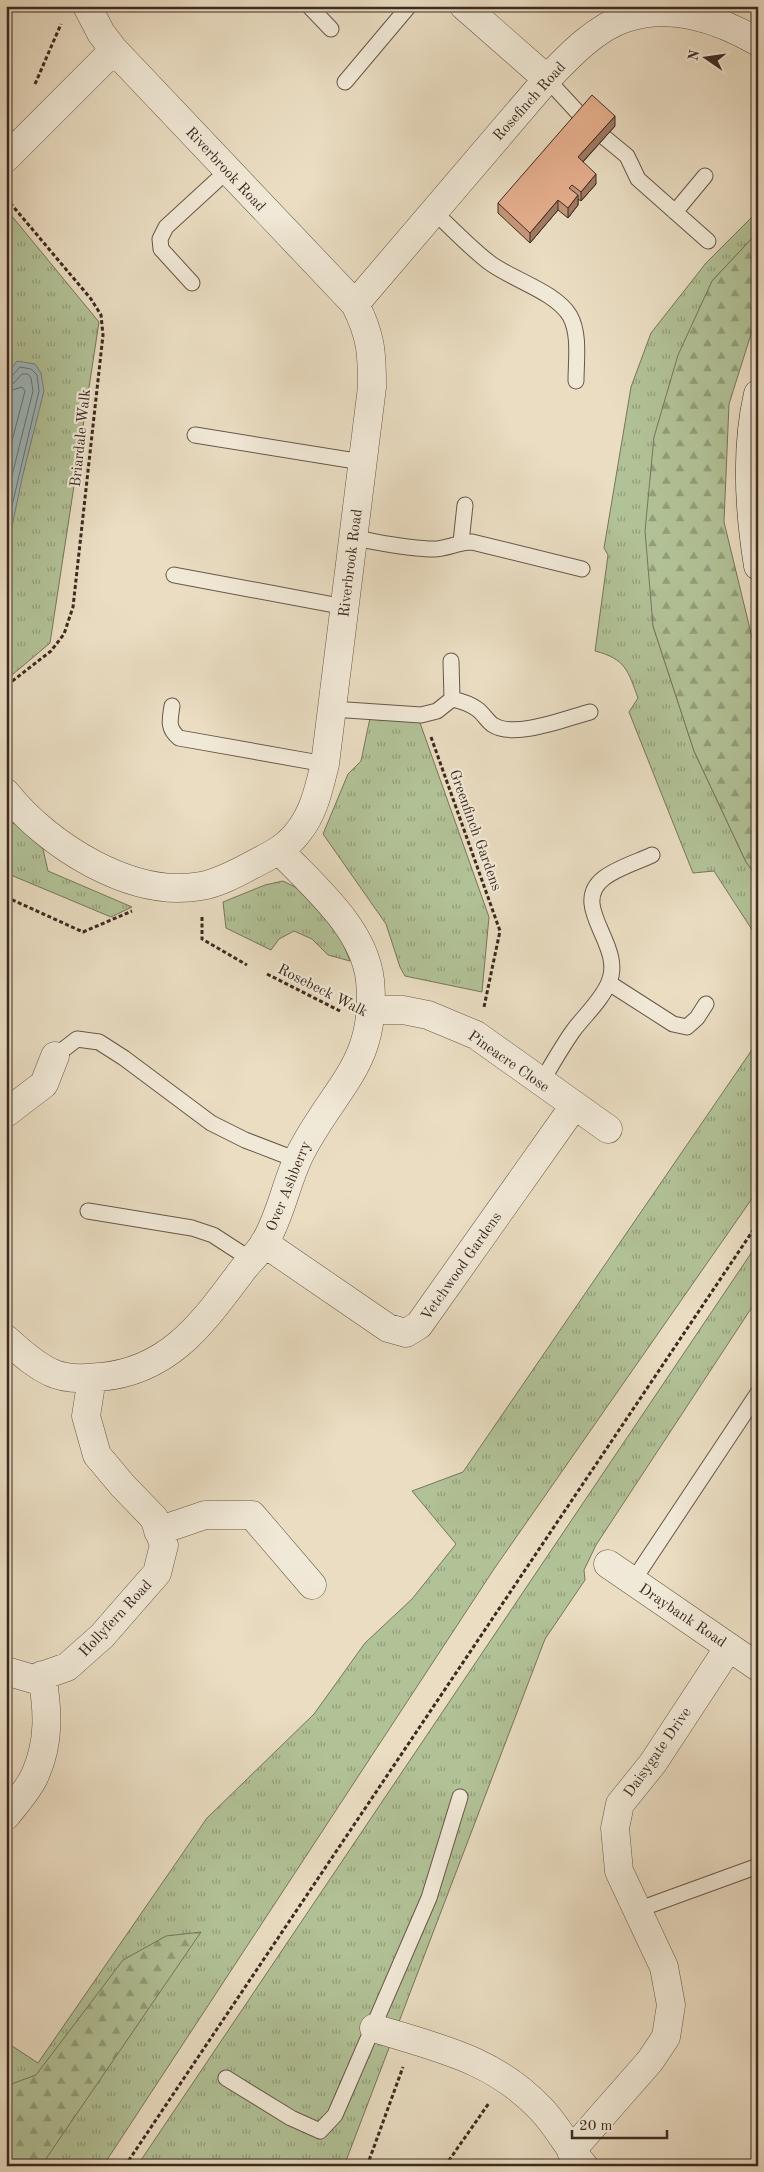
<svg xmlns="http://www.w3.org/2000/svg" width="764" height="2172" font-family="'Old Standard TT',serif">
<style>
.grass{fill:url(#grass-tufts);stroke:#77765c}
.forest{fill:url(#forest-firs);stroke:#77765c}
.water{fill:#9db9be;stroke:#76807f}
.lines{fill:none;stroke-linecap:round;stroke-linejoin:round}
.shore{stroke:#6c7270;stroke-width:1}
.lane-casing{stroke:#685749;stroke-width:17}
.street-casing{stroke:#685749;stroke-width:29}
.secondary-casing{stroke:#3c2a21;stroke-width:29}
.path{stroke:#3c2a21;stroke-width:3;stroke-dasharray:4 2.5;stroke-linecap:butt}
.lane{stroke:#f1e9d7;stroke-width:15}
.street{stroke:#f1e9d7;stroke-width:28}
.secondary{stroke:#f1e9d7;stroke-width:28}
.wall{fill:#c59679;stroke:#3c2a21}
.shaded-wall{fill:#a07a63;stroke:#3c2a21}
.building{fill:#e5ae8d;stroke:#3c2a21}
.labels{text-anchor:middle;stroke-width:4.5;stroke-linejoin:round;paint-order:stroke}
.street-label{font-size:15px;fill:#3c2a21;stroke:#f1e9d7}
</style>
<defs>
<pattern id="grass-tufts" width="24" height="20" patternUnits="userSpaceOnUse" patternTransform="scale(1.25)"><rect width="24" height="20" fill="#b2c297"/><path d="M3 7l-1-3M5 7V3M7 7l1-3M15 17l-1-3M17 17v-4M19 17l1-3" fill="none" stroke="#929e7b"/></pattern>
<pattern id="forest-firs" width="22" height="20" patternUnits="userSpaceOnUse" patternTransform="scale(1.25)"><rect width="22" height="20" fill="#b2c297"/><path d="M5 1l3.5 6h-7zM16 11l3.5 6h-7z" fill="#929e7b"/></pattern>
</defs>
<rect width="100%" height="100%" fill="#eaddc2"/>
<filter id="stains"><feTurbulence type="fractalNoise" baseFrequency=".004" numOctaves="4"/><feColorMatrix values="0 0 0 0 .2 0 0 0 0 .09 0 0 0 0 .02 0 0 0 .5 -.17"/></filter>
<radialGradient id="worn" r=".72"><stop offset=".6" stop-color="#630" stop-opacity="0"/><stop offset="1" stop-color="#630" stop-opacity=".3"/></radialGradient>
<path class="grass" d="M6 209 99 322 50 643 6 680Z
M758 211V232L712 281 653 626 694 751 746 862 758 878V939L714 871 693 873 629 712 638 698C628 671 626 659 595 651L608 555 604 548 631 387 651 333 706 263Z
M370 718 419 720 489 917 482 992 405 976 400 967 386 924 323 834 348 774 361 761Z
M6 821 18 825 43 849 48 871 132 907 111 917 6 873Z
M283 881 297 888 339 934 350 961 328 955 312 939 294 931 279 939 271 950 226 928 223 902 265 885Z
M758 1041V1190L494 1569 103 2166H6V2042L38 2063 207 1818 314 1714 365 1643 412 1599 456 1544 412 1491 463 1472Z
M758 1243V1298L596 1545 584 1570 585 1580 545 1639 344 2166H137Z"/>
<path class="forest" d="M758 232V312L729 404 724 522 758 662V878L746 862 694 751 653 626 645 531 654 437 678 355 712 281Z
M201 1932 41 2166H6V2086L36 2075 123 1960 166 1936Z"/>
<path class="water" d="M17 361 35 364 41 373 44 391 23 474 10 536 11 563 6 566V376Z"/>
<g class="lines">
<path class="shore" d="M6 378 11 377 20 367 31 369 37 375 39 391 6 531
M6 385 14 383 22 374H28L31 378 33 391 6 500
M6 392 22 387 25 391 6 464"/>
<defs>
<path id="lane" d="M309 6 331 29
M547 79 582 117
M345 82 409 6
M604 137 627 156 638 179 708 241
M433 211C452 228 470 248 490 263 513 280 556 292 570 316 580 334 576 361 576 381
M675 212 705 176
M192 283 161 249 160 239 166 227 227 171
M195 435 362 462
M353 538C379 542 407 549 434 549 447 549 458 542 472 542L582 569
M461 542 465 505
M174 575 345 607
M451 661 452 699
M172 706C170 720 167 728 179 738L325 764
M332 709 421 715 437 711 452 699C461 701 469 703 477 709 483 713 487 721 493 725 515 739 567 718 590 712
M609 983 673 1024 687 1027 697 1018 706 1004
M55 1056 77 1039 99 1042 124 1058 211 1123 245 1140 297 1160
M541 1083C551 1066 561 1048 573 1031 584 1016 602 1000 609 982 625 945 568 906 604 878 617 868 637 862 652 855
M88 1211 192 1228 213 1235 250 1259
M633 1581 758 1393
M637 1910 758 1866
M226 2078 291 2118 320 2131 335 2115 429 1898 460 1797"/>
<path id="street" d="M464 6 547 79
M6 158 114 50
M355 304 547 79C569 56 595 28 626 18 670 3 719 19 758 42
M6 793C47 845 132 899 201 886 218 883 235 874 250 866 269 856 286 849 299 831 314 812 319 788 325 764L372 387C372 352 371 336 355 304L114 50 101 33 87 6
M371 1010H403L428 1015 476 1035 608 1129
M6 1113 44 1084 55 1056
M264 1243 388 1328 406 1333 419 1325 574 1106
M6 1339C20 1351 33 1364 50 1372 64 1379 84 1379 100 1377 169 1371 202 1324 241 1272 248 1262 259 1253 265 1242 282 1213 286 1181 301 1152 335 1086 378 1063 370 980 364 928 314 887 280 851
M158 1531 205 1515H252L312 1585
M608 1564 758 1667
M6 1671 33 1679 67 1667 102 1636 157 1573 164 1545 154 1518 123 1486 97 1455 86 1416 92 1378
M6 1816C16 1803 29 1789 35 1775 50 1742 48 1710 42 1675
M374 2028C437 2048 492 2058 540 2108 557 2125 568 2148 584 2166
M571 2151 650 2061 666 2037 671 2005 664 1967 619 1871 615 1828 620 1804 653 1763 729 1647"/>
<path id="secondary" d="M758 394C745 450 749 510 758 566"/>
</defs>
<use href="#lane" class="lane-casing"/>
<use href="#street" class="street-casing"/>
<use href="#secondary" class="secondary-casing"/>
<path class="path" d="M35 84 61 24
M6 198 91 299 101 315 103 335 73 607 64 634 51 651 6 686
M431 737 500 931 484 1007
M6 897 83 932 132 911
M202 917V939L247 965
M267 974 340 1011
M125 2166 758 1223
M367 2166 403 2067
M445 2166 489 2103"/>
<use href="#lane" class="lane"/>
<use href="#street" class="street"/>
<use href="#secondary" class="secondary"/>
</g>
<path class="wall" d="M615 126 583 162 596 184 581 201 578 199V205L568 218 558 210 530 243 498 213V203Z
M758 1302V1320L755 1319V1305Z"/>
<path class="shaded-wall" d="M615 116V126L578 167V157Z
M596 174V184L581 201V192Z
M578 195V205L568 218V208Z
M558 200V210L530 243V233Z"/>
<path class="building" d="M592 95 615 116 578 157 596 174 581 192 572 185 569 188 578 195 568 208 558 200 530 233 498 203Z"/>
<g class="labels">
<g class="street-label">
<text transform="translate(529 101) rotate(-48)" y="5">Rosefinch Road</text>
<text transform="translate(226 169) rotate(47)" y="5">Riverbrook Road</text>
<text transform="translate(80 438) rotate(-84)" y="5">Briardale Walk</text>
<text transform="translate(350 563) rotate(-83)" y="5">Riverbrook Road</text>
<text transform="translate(476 830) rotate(70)" y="5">Greenfinch Gardens</text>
<text transform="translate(323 990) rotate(27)" y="5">Rosebeck Walk</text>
<text transform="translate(509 1061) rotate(35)" y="5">Pineacre Close</text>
<text transform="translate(288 1186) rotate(-68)" y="5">Over Ashberry</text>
<text transform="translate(461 1266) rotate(-55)" y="5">Vetchwood Gardens</text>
<text transform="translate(683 1615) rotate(34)" y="5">Draybank Road</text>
<text transform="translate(115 1618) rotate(-47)" y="5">Hollyfern Road</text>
<text transform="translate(657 1752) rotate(-55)" y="5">Daisygate Drive</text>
</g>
</g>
<rect width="764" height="2172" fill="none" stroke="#eaddc2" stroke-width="25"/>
<rect x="8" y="8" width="749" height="2157" fill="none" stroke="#3c2a21" stroke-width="2.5"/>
<rect x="12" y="12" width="739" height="2147" fill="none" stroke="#3c2a21"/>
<g transform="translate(706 58) rotate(283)" stroke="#f1e9d7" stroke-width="4" paint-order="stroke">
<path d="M0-4L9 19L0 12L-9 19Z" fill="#3c2a21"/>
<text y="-8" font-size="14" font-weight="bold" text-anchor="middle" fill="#3c2a21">N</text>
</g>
<path d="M572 2130v8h95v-8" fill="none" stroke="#3c2a21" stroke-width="2.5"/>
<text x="579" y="2130" font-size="15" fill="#3c2a21" stroke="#f1e9d7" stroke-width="4" paint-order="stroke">20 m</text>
<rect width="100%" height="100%" filter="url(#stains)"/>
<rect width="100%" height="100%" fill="url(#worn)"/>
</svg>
